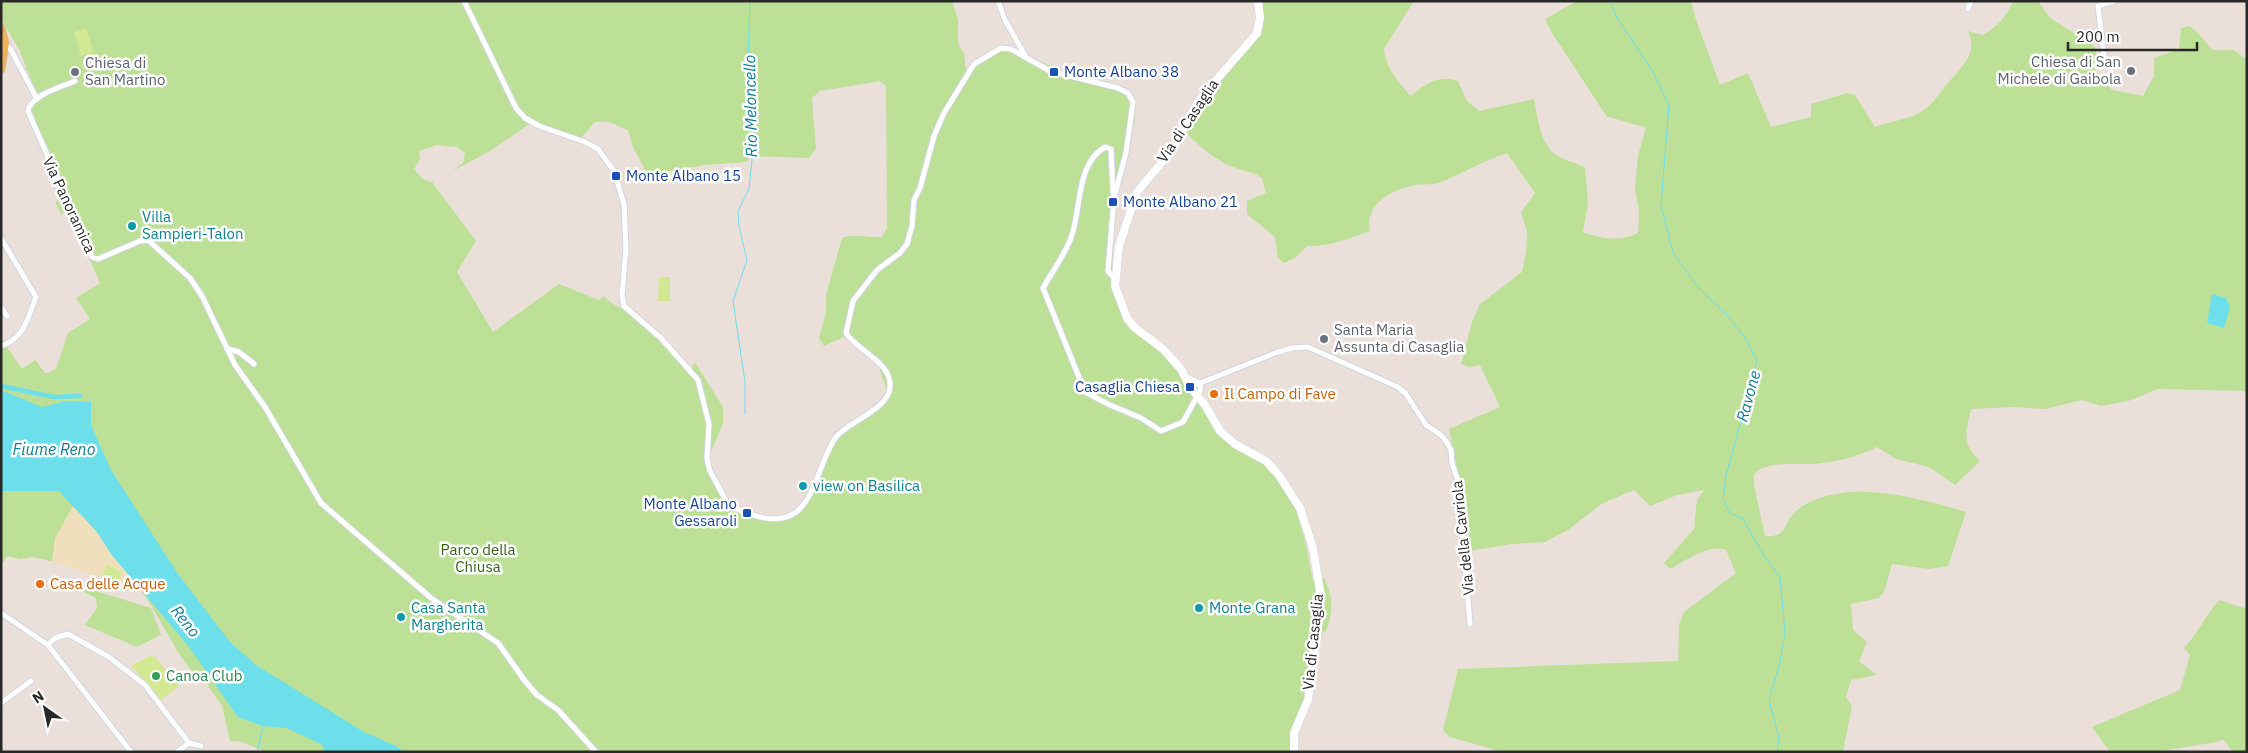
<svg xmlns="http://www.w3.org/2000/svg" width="2248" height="753" font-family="'IBM Plex Sans',sans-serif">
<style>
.green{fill:#bce096;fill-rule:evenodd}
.sand{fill:#f0dfbc}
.pitch{fill:#d2e892}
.water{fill:#6ddfeb}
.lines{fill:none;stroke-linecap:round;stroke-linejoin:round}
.stream{stroke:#6ddfeb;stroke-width:1}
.canal{stroke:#6ddfeb;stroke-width:4.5}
.street-casing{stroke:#cfd5e1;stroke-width:7}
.secondary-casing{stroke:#cfd5e1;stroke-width:9}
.primary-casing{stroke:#c3c3c3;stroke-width:9}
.street{stroke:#fff;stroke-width:5}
.secondary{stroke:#fff;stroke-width:8}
.primary{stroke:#edb35b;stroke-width:8}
.worship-dot{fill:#6b7280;stroke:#fff;stroke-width:2}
.transit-dot{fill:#1a4fb4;stroke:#fff;stroke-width:2}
.culture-dot{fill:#0f9aa8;stroke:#fff;stroke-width:2}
.food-dot{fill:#e8710a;stroke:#fff;stroke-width:2}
.leisure-dot{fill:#2e9e5b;stroke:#fff;stroke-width:2}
.labels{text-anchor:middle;stroke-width:5;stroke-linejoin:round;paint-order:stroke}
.worship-label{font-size:15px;fill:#5b616d;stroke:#fff;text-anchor:start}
.transit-label{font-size:15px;fill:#164399;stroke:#fff;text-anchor:start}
.street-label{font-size:15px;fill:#282828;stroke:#fff}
.culture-label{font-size:15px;fill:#0d838f;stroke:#fff;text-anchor:start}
.food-label{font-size:15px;fill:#c56008;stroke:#fff;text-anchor:start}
.park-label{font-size:15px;fill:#35621a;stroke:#fff}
.leisure-label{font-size:15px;fill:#27864d;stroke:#fff;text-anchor:start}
.water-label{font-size:16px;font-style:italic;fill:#107d94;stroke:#fff}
</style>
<rect width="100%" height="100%" fill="#eae0d9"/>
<path class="green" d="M1 1H952L958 20V43L964 54 966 70 997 48 1001 49 1006 46 1073 76 1125 92 1135 120 1119 173 1109 239 1113 278 1134 331 1155 339 1231 438 1273 463 1292 497 1305 540 1313 581 1317 578H1324C1334 597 1333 612 1326 631L1314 636V669L1292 744 1296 752H266L242 742 230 741 222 706 207 684 189 668 178 652 148 600 142 592 119 589 90 570 33 557 20 559 7 556 1 566V349L7 347 22 369 35 360 45 373H48L56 369 68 333 90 319 76 298 100 283 68 211 61 214 55 202 63 198 29 110 38 99 20 51 1 19ZM880 81 886 86 887 228 882 237C867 238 856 233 842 238L826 295V313L819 338 824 346 846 336 848 326 850 341 875 356 887 391 870 414 835 435 799 512 783 519 753 515 726 502 708 458 723 424V407L695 362 689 371C673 352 648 324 626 311 618 306 611 304 604 296L599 300 559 284 493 332 457 272 476 241 432 182 490 151 531 123 579 140 595 122H609L628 130 633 147 648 175 705 165 746 162 751 156 809 158 816 148 812 98 820 91ZM436 145 457 147 465 153 463 163 448 174 431 182 423 179 414 169 420 159 419 151Z
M1256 1H1414L1384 49C1385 67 1399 83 1411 96 1426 83 1438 75 1458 81L1467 101 1479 111 1534 99C1538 119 1540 149 1562 158 1570 162 1577 163 1585 168L1588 203 1583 232C1600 239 1621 242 1638 233L1639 212 1635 188 1638 156 1646 127C1632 125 1621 119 1607 117L1552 33 1545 19 1577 1H1691L1695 17 1720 85 1748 73 1771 127 1811 117V104L1847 93 1855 95 1875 127C1888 122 1903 120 1915 115 1931 108 1938 95 1948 83 1961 67 1979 54 1968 31L1982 35C1997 28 2007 16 2013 1H2038L2050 18 2094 46 2097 55 2094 68 2112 90 2143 96 2154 76V58L2179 49 2181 28 2189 26C2200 32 2204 42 2213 50H2234L2247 60V391L2157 389 2132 400 2101 406 2082 400 2046 409 2014 407 1971 409C1966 432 1961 443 1980 461L1955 485 1929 467 1896 459 1877 447C1858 457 1835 462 1814 464 1796 465 1767 460 1754 474V485L1765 536C1788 538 1783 523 1795 512 1800 507 1809 502 1815 500 1860 481 1922 499 1966 512L1948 566 1929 569 1892 564 1885 590 1879 598 1851 604 1853 630 1867 642 1859 661 1877 675 1851 680 1846 697 1852 706 1843 752H1503L1450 737 1443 730 1458 669 1678 661 1679 624 1684 612 1736 573 1726 550C1708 544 1685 561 1670 569L1664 563 1694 529 1697 500 1704 490 1677 495 1650 506 1634 490 1603 503 1568 530 1545 542 1512 544 1468 551 1465 510 1449 429 1500 407 1480 365 1469 367 1461 364 1472 322 1480 304 1522 272 1526 252 1527 232 1521 212 1535 193 1507 153C1484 160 1464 173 1441 182 1432 186 1424 183 1415 185 1391 190 1364 204 1370 231 1348 239 1330 247 1307 246L1295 258 1284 263 1278 258 1275 237 1247 214V201L1266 193 1262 178C1252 171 1243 171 1233 167 1213 159 1197 144 1182 129L1212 80 1258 27Z
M86 588 151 608 161 635 137 647 85 625 97 608 96 598 84 592Z
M2219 600 2247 609V752H2233L2223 739 2217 742 2154 752H2110L2092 727 2180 690 2190 655 2184 648C2198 633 2206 615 2219 600Z"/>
<path class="sand" d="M73 506 97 532 142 592 52 562 55 538Z"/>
<path class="pitch" d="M86 28 94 52 81 56 74 32Z
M659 277H670V301H658Z
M106 565 122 571 118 581 102 576Z
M149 656 155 657 179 686 161 700 131 666Z"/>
<path class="water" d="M2212 294 2226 298 2230 307 2224 328 2207 323Z
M1 390 42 407 66 401 91 402V425L111 470 178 574 230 642 256 665 364 732 396 746 404 752H325L321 744 286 728 263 726 238 717 189 647 111 554 97 532 59 491H1Z"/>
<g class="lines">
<path class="stream" d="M1610 1 1617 18 1653 72 1669 105 1661 205 1673 253 1697 286 1729 317 1746 339 1757 361 1726 476 1723 500 1730 513 1743 519 1763 554 1780 578 1785 632 1780 662 1769 700 1779 737 1777 752
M745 414V382L733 301 747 260 739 226 738 211 749 189 754 140 748 61 750 1
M257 752 263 726"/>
<path class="canal" d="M1 386 54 397 80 396"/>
<defs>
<path id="street" d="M464 1 516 108 525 118 539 126 585 142 598 149 614 171 624 204 626 249 622 295 624 306 661 338 698 380 709 424 707 459 710 471 729 506C748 513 771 525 791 515 815 504 820 458 836 437 849 421 889 409 890 387 892 362 857 351 846 333L853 301 877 270 900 253 907 244 912 226 914 200 920 188 934 136 944 113 974 64 1001 48 1011 49 1050 71 1118 88 1128 93 1133 102 1126 153 1114 198 1108 271 1115 279
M998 1 1005 20 1026 57
M2098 6 2104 56 2101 60
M2098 6 2114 1
M1968 9 1971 1
M5 43 11 50 37 99
M75 81C61 87 31 95 28 111L92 257 98 259 140 241 148 240 190 278 202 296 235 365 265 407 321 503 431 598 498 643 525 681 537 695 558 710 596 752
M1113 194 1111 149 1105 147C1075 165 1082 209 1071 238 1064 256 1052 272 1043 288L1085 392 1110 405 1141 418 1161 431 1183 422 1200 391 1201 384
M1 238 36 297C28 317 25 338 1 346
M1 307 7 316
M228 349 239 352 254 364
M1184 375 1201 384
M1190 387 1278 352 1292 348 1308 347 1398 387 1406 394 1426 425 1441 435 1446 441 1451 450 1452 463 1458 481 1470 624
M1 613 48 645 131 752
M48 645 55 638 68 634 109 657 145 685 189 743 201 746
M1 703 31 681
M177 752 189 743"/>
<path id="secondary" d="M1258 1 1260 18 1257 33 1199 100 1172 150 1137 192 1119 246 1115 286 1127 318 1134 327 1163 349 1181 369 1190 387 1205 405 1220 431 1235 444 1266 461 1278 474 1300 508 1313 548 1320 591 1319 617 1308 700 1294 733V752"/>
<path id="primary" d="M1 28 5 43 1 69"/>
</defs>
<use href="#street" class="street-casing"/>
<use href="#secondary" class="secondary-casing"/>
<use href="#primary" class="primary-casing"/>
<use href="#street" class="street"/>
<use href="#secondary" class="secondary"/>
<use href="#primary" class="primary"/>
</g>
<g class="worship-dot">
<circle cx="2131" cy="71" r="5"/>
<circle cx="75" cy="72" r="5"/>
<circle cx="1324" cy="339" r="5"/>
</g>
<g class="transit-dot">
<rect x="1049" y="67" width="10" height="10" rx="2.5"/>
<rect x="611" y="171" width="10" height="10" rx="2.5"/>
<rect x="1108" y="197" width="10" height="10" rx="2.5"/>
<rect x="1185" y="382" width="10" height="10" rx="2.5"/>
<rect x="742" y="508" width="10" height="10" rx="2.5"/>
</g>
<g class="culture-dot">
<circle cx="132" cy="226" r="5"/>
<circle cx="803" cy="486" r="5"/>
<circle cx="1199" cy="608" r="5"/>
<circle cx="401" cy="617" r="5"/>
</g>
<g class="food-dot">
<circle cx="1214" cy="394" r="5"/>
<circle cx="40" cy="584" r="5"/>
</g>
<circle class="leisure-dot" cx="156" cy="676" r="5"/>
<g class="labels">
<g class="worship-label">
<text x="2121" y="67" text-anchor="end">Chiesa di San<tspan x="2121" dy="17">Michele di Gaibola</tspan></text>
<text x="85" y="68">Chiesa di<tspan x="85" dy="17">San Martino</tspan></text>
<text x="1334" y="335">Santa Maria<tspan x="1334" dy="17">Assunta di Casaglia</tspan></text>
</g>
<g class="transit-label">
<text x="1064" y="77">Monte Albano 38</text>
<text x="626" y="181">Monte Albano 15</text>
<text x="1123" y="207">Monte Albano 21</text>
<text x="1180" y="392" text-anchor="end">Casaglia Chiesa</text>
<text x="737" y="509" text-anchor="end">Monte Albano<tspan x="737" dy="17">Gessaroli</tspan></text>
</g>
<g class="street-label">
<text transform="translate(1188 121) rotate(-56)" y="5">Via di Casaglia</text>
<text transform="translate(69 205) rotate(65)" y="5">Via Panoramica</text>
<text transform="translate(1463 538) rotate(-96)" y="5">Via della Cavriola</text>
<text transform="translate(1313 642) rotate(-84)" y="5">Via di Casaglia</text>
</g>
<g class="culture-label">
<text x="142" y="222">Villa<tspan x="142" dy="17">Sampieri-Talon</tspan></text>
<text x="813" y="491">view on Basilica</text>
<text x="411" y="613">Casa Santa<tspan x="411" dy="17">Margherita</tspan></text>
<text x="1209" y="613">Monte Grana</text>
</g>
<g class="food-label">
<text x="1224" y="399">Il Campo di Fave</text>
<text x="50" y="589">Casa delle Acque</text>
</g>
<g class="park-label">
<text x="478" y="555">Parco della<tspan x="478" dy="17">Chiusa</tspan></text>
</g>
<g class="leisure-label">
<text x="166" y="681">Canoa Club</text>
</g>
<g class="water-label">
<text transform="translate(750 106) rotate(-91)" y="6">Rio Meloncello</text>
<text transform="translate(1748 396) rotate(-75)" y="6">Ravone</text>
<text x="54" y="455">Fiume Reno</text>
<text transform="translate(186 621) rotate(51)" y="6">Reno</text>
</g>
</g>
<rect width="2248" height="753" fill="none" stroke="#282828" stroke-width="5"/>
<g transform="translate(45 708) rotate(327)" stroke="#ffffff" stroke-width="4" paint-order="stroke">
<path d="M0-4L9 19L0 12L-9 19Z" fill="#282828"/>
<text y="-8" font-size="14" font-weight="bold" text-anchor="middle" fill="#282828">N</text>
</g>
<path d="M2068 42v8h129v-8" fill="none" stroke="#282828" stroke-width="2.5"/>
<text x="2076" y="42" font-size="15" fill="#282828" stroke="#ffffff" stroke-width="4" paint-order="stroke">200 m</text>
</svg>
